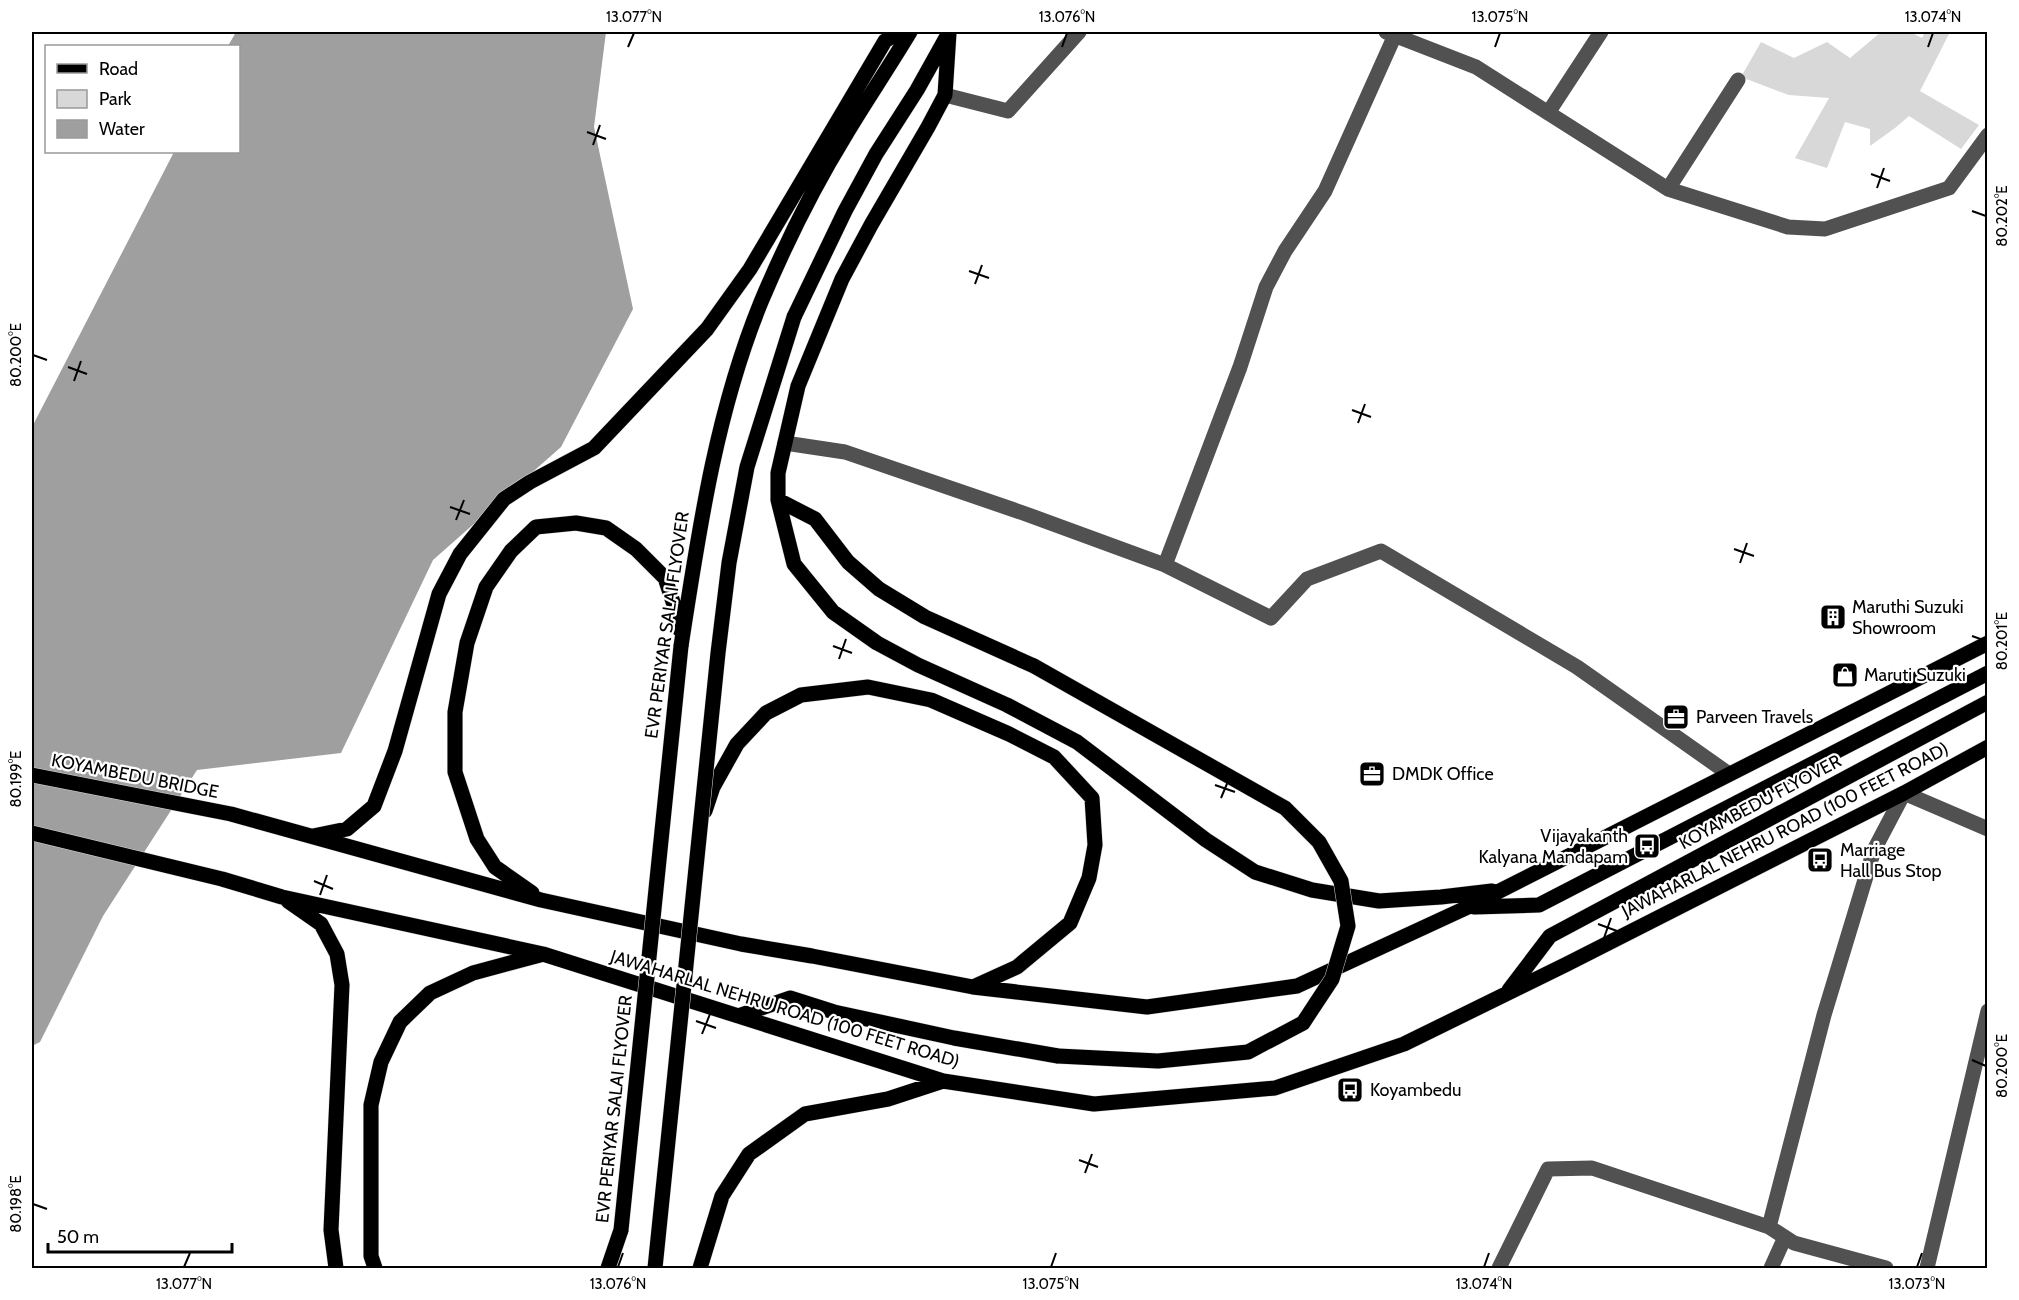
<svg xmlns="http://www.w3.org/2000/svg" width="2019" height="1300" font-family="Cabin,sans-serif">
<style>
.green{fill:#d8d8d8}
.water{fill:#9f9f9f}
.lines{fill:none;stroke-linecap:round;stroke-linejoin:round}
.major-casing{stroke:#dbdbdb;stroke-width:16}
.minor{stroke:#515151;stroke-width:15}
.major{stroke:#000;stroke-width:15}
.major-bridge-casing{stroke:#dbdbdb;stroke-width:16;stroke-linecap:butt}
.major-bridge{stroke:#000;stroke-width:15}
.ticks{fill:none;stroke:#000;stroke-width:2}
.labels{text-anchor:middle;stroke-width:4.5;stroke-linejoin:round;paint-order:stroke}
.poi-label{font-size:18px;fill:#000;stroke:#fff;text-anchor:start}
.street-label{font-size:18px;fill:#000;stroke:#fff}
.neatline{fill:none;stroke:#000;stroke-width:2}
.ticks-label{font-size:15px;text-anchor:middle;fill:#000}
</style>
<rect width="100%" height="100%" fill="#fff"/>
<path class="green" d="M1881 32H1910L1922 38 1925 32H1950L1920 91 1979 125 1961 149 1909 116 1895 128 1870 146V129L1845 122 1827 168 1795 158 1829 98 1789 95 1741 77 1761 42 1794 58 1827 42 1850 58Z"/>
<path class="water" d="M236 32H606L594 127 633 309 561 447 433 560 341 753 197 770 103 916 40 1042 32 1046V427L174 152H238V46H228Z"/>
<g class="lines">
<defs>
<path id="major" d="M949 33 945 95 928 127 871 225 842 279 798 386 778 473V500L794 564 833 612 877 643 918 665 1007 705 1077 742 1206 840 1255 872 1312 890 1379 901 1441 897 1492 891
M794 317 845 211 876 154 917 90 946 38
M778 500 815 519 848 562 879 589 925 617 1034 666
M681 646C699 530 716 412 761 302 785 245 813 188 845 136 866 101 889 67 910 32
M32 775 231 814 541 900 741 944 812 956 973 987 1147 1007 1297 986 1468 907 1988 643
M705 811 713 787 737 744 766 713 801 695 868 687 931 700 1009 734 1054 757 1092 798 1095 845 1089 878 1070 923 1017 967 973 987
M32 833 222 879 282 897 543 954 943 1081 1094 1104 1275 1088 1404 1044 1567 964 1904 793 1988 747
M313 836 347 829 374 806 395 751 439 594 460 554 504 499 530 482 594 448 707 329 750 269 885 41 899 32
M532 893 495 867 477 839 455 772V712L467 643 486 587 511 551 536 527 576 523 606 528 636 549 665 578 678 617 679 629
M288 901 321 924 337 954 342 985 331 1230 336 1268
M1474 907 1539 905 1988 673
M1509 990 1550 936 1988 702
M738 1016 790 998 834 1012 954 1038 1058 1056
M375 1268 371 1256V1105L381 1062 400 1022 430 993 473 973 540 955
M608 1268 621 1230
M700 1268 722 1196 749 1154 805 1114 888 1099 943 1081"/>
</defs>
<use href="#major" class="major-casing"/>
<path class="minor" d="M1386 32 1476 67 1668 189 1788 227 1825 229 1949 188 1988 135
M945 95 1008 111 1079 32
M1548 113 1601 32
M1668 189 1738 80
M785 443 845 452 1023 513 1165 565 1271 618 1307 579 1381 551 1577 667 1729 774
M1165 565 1240 367 1266 287 1285 251 1325 191 1395 35
M1769 1227 1824 1015 1874 850 1904 793 1988 829
M1499 1268 1548 1169 1592 1168 1769 1227 1794 1243 1886 1268
M1771 1268 1785 1237
M1927 1268 1988 1011"/>
<use href="#major" class="major"/>
<defs>
<path id="major-bridge" d="M1034 666 1285 808 1319 842 1341 881 1348 926 1332 979 1303 1023 1248 1052 1158 1061 1058 1056
M621 1230 681 646
M655 1268 718 653 729 563 747 467 794 317"/>
</defs>
<use href="#major-bridge" class="major-bridge-casing"/>
<use href="#major-bridge" class="major-bridge"/>
</g>
<path class="ticks" d="M628 47 634 33M1062 47 1067 33M1495 47 1500 33M1928 47 1933 33M587 132 606 139M593 145 600 125M1871 174 1890 181M1877 188 1884 168M1972 211 1986 216M969 271 989 278M975 284 982 265M33 355 47 360M68 367 87 374M74 381 81 361M1352 410 1371 417M1358 423 1365 404M450 507 470 514M456 520 464 500M1734 549 1754 556M1740 563 1747 543M1972 636 1986 641M833 646 852 653M839 659 846 639M33 779 47 784M1215 785 1235 792M1221 798 1229 779M314 881 333 889M320 895 327 875M1598 924 1617 931M1604 938 1611 918M696 1021 716 1028M702 1034 710 1014M1972 1060 1986 1066M1079 1160 1098 1167M1085 1173 1092 1154M33 1204 47 1209M184 1267 190 1253M618 1267 623 1253M1051 1267 1056 1253M1484 1267 1489 1253M1917 1267 1922 1253"/>
<defs>
<symbol id="building-square" viewBox="-11 -11 22 22"><rect x="-9" y="-9" width="18" height="18" rx="4" fill="#000" stroke="#fff"/><path d="M-4-6H4V6H1V3H-1V6H-4ZM-2.5-4.3h1.7v1.8h-1.7ZM.8-4.3h1.7v1.8H.8ZM-2.5-1h1.7V.8h-1.7ZM.8-1h1.7V.8H.8Z" fill="#fff"/></symbol>
<symbol id="shop-square" viewBox="-11 -11 22 22"><rect x="-9" y="-9" width="18" height="18" rx="4" fill="#000" stroke="#fff"/><path d="M-5-2.5h2.3a2.7 3.5 0 0 1 5.4 0H5L5.5 6h-11ZM-1.5-2.5h3a1.5 2.3 0 0 0-3 0Z" fill="#fff"/></symbol>
<symbol id="office-square" viewBox="-11 -11 22 22"><rect x="-9" y="-9" width="18" height="18" rx="4" fill="#000" stroke="#fff"/><path d="M-6-3h4V-5.5h4V-3h4V5H-6ZM-1-4.5V-3h2v-1.5ZM-6 0V1H6V0Z" fill="#fff"/></symbol>
<symbol id="bus-square" viewBox="-11 -11 22 22"><rect x="-9" y="-9" width="18" height="18" rx="4" fill="#000" stroke="#fff"/><path d="M-5-6H5V4H4V6H2V4H-2V6H-4V4H-5ZM-3.5-4V0h7V-4ZM-3.5 1.2v1.5H-2V1.2ZM2 1.2v1.5H3.5V1.2Z" fill="#fff"/></symbol>
</defs>
<g fill-rule="evenodd">
<use href="#building-square" x="1818" y="602" width="30" height="30"/>
<use href="#shop-square" x="1830" y="660" width="30" height="30"/>
<use href="#office-square" x="1661" y="702" width="30" height="30"/>
<use href="#office-square" x="1357" y="759" width="30" height="30"/>
<use href="#bus-square" x="1632" y="831" width="30" height="30"/>
<use href="#bus-square" x="1805" y="845" width="30" height="30"/>
<use href="#bus-square" x="1335" y="1075" width="30" height="30"/>
</g>
<g class="labels">
<g class="poi-label">
<text x="1852" y="613">Maruthi Suzuki<tspan x="1852" dy="21">Showroom</tspan></text>
<text x="1864" y="681">Maruti Suzuki</text>
<text x="1696" y="723">Parveen Travels</text>
<text x="1392" y="780">DMDK Office</text>
<text x="1628" y="842" text-anchor="end">Vijayakanth<tspan x="1628" dy="21">Kalyana Mandapam</tspan></text>
<text x="1840" y="856">Marriage<tspan x="1840" dy="21">Hall Bus Stop</tspan></text>
<text x="1370" y="1096">Koyambedu</text>
</g>
<g class="street-label">
<text transform="translate(667 625) rotate(-82)" y="6">EVR PERIYAR SALAI FLYOVER</text>
<text transform="translate(135 776) rotate(11)" y="6">KOYAMBEDU BRIDGE</text>
<text transform="translate(1760 802) rotate(-28)" y="6">KOYAMBEDU FLYOVER</text>
<text transform="translate(1785 830) rotate(-27)" y="6">JAWAHARLAL NEHRU ROAD (100 FEET ROAD)</text>
<text transform="translate(785 1009) rotate(17)" y="6">JAWAHARLAL NEHRU ROAD (100 FEET ROAD)</text>
<text transform="translate(614 1109) rotate(-84)" y="6">EVR PERIYAR SALAI FLYOVER</text>
</g>
</g>
<rect width="2019" height="1300" fill="none" stroke="#ffffff" stroke-width="66"/>
<rect x="45" y="45" width="195" height="108" fill="#ffffff" stroke="#999999" stroke-width="1.5"/>
<rect x="57" y="64" width="30" height="9" fill="#000000" stroke="#999999" stroke-width="1.5"/>
<text x="99" y="75" font-size="18" fill="#000000">Road</text>
<rect x="57" y="90" width="30" height="18" fill="#d8d8d8" stroke="#999999" stroke-width="1.5"/>
<text x="99" y="105" font-size="18" fill="#000000">Park</text>
<rect x="57" y="120" width="30" height="18" fill="#9f9f9f" stroke="#999999" stroke-width="1.5"/>
<text x="99" y="135" font-size="18" fill="#000000">Water</text>
<path d="M48 1243v9h184v-9" fill="none" stroke="#000000" stroke-width="3"/>
<text x="57" y="1243" font-size="18" fill="#000000" stroke="#ffffff" stroke-width="4.5" paint-order="stroke">50 m</text>
<rect x="33" y="33" width="1953" height="1234" class="neatline"/>
<g class="ticks-label">
<text x="634" y="22">13.077°N</text>
<text x="1067" y="22">13.076°N</text>
<text x="1500" y="22">13.075°N</text>
<text x="1933" y="22">13.074°N</text>
<text transform="translate(2002 216) rotate(-90)" y="5">80.202°E</text>
<text transform="translate(16 355) rotate(-90)" y="5">80.200°E</text>
<text transform="translate(2002 641) rotate(-90)" y="5">80.201°E</text>
<text transform="translate(16 779) rotate(-90)" y="5">80.199°E</text>
<text transform="translate(2002 1066) rotate(-90)" y="5">80.200°E</text>
<text transform="translate(16 1204) rotate(-90)" y="5">80.198°E</text>
<text x="184" y="1289">13.077°N</text>
<text x="618" y="1289">13.076°N</text>
<text x="1051" y="1289">13.075°N</text>
<text x="1484" y="1289">13.074°N</text>
<text x="1917" y="1289">13.073°N</text>
</g>
</svg>
